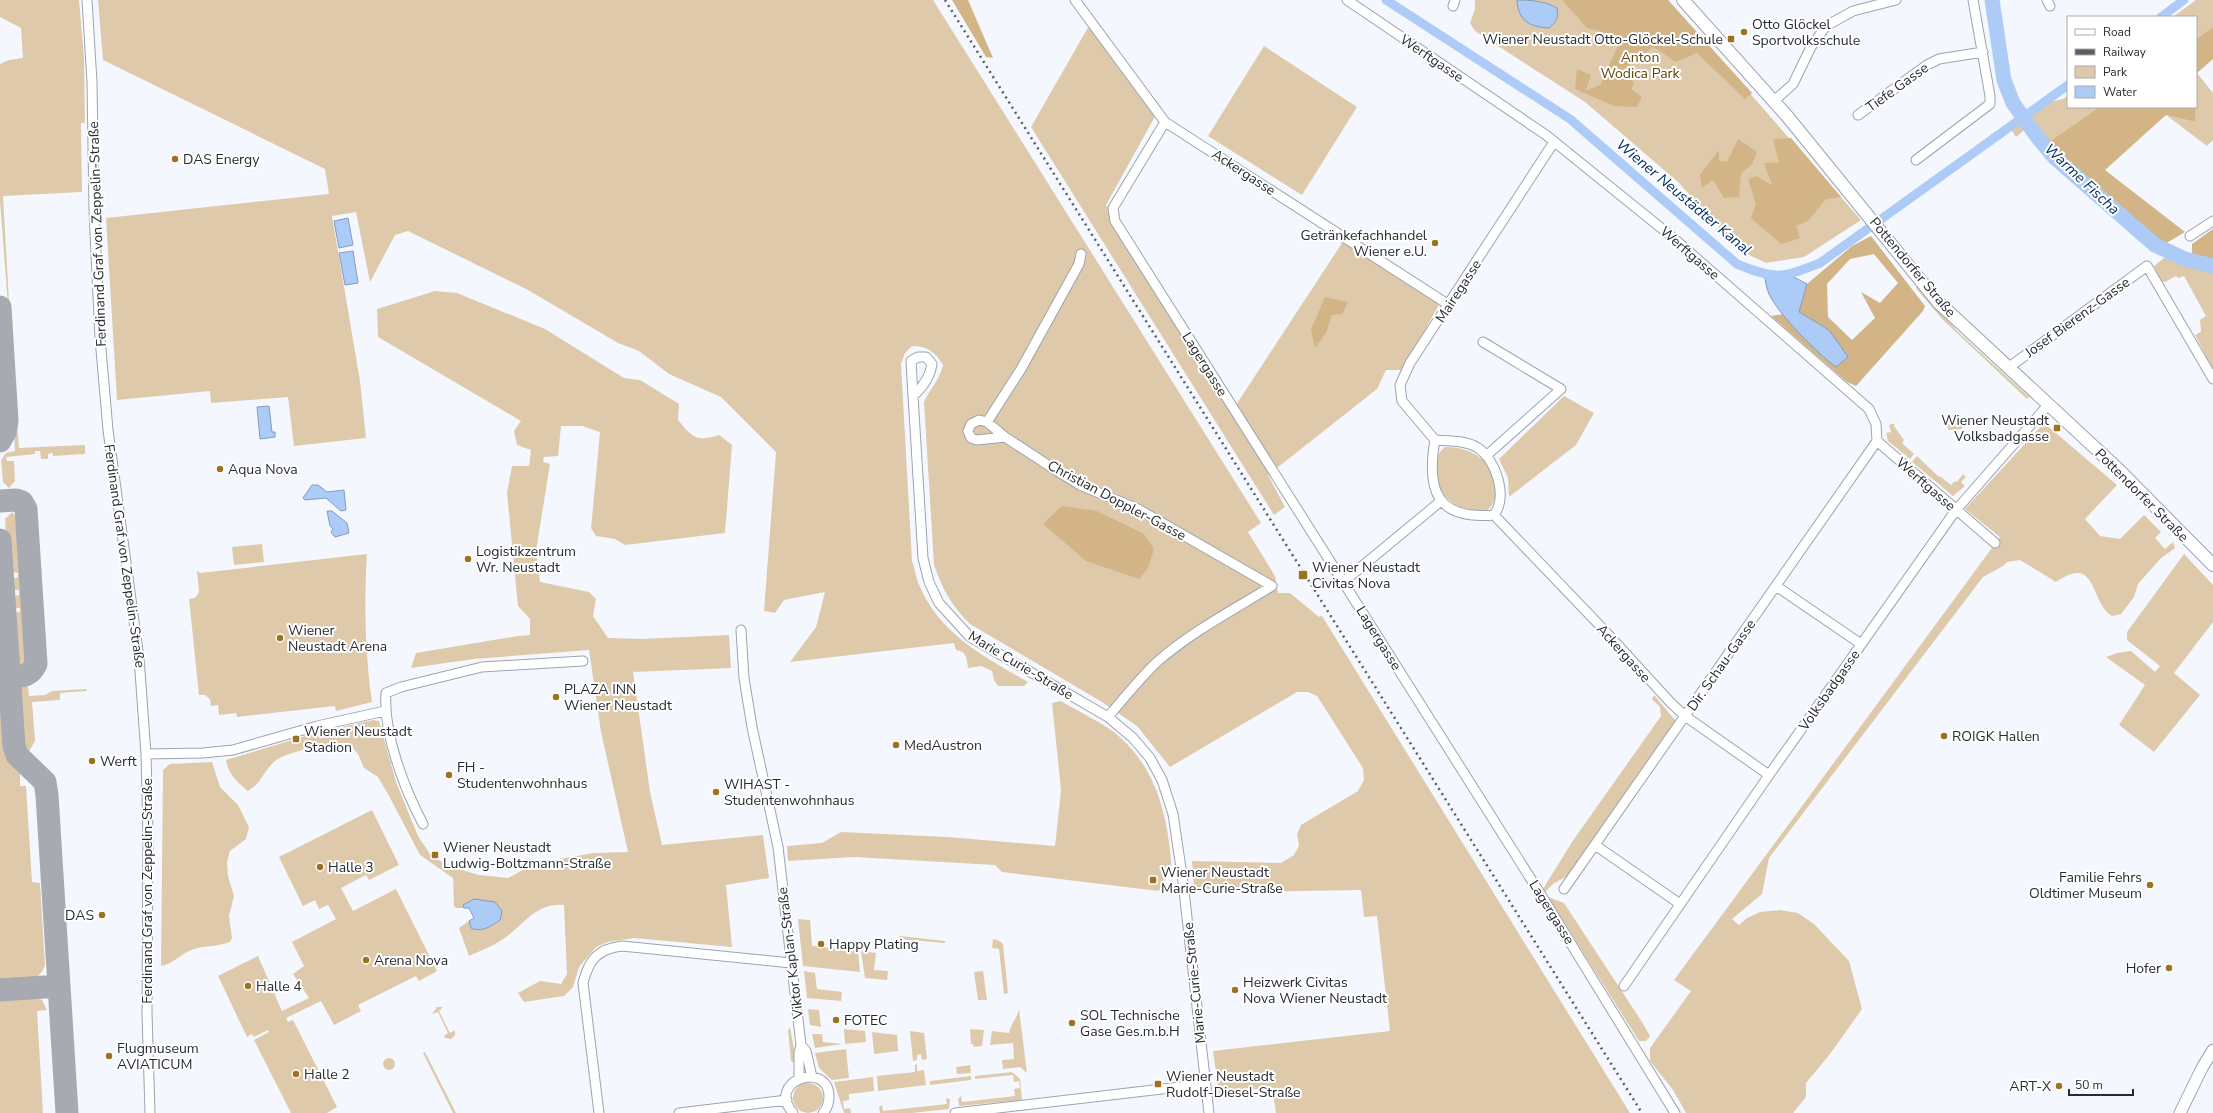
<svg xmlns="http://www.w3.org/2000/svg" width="2213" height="1113" font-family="'Nunito Sans',sans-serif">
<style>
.green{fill:#decaab}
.forest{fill:#d2b486;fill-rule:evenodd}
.water{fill:#accbf7;stroke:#849bbb}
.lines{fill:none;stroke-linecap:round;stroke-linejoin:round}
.canal{stroke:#accbf7;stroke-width:9}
.river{stroke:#accbf7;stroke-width:15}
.taxiway{stroke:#a7aab0;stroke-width:23}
.minor-casing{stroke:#9ba4b0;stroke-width:11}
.tertiary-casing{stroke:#9ba4b0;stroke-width:13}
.secondary-casing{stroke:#9ba4b0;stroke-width:14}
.minor{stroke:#fff;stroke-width:9}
.tertiary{stroke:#fff;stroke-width:11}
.secondary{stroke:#fff;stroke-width:12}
.rail{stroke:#5a5d62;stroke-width:2.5;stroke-dasharray:2 4;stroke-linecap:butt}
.poi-dot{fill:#9c7120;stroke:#fff;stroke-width:1.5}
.labels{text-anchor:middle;stroke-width:4;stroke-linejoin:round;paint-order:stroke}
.poi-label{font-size:14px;fill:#282b30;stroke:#fff;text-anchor:start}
.park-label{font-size:14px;fill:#624409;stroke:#fff}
.street-label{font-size:14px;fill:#282b30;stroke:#fff}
.water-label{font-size:15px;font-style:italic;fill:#022b5e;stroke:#fff}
</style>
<rect width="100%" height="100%" fill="#f4f8fe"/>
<path class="green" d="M0 0H79L84 58 85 123H81L82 192 3 196 10 319 9 320 0 201V64L9 60 23 58 21 28 0 17Z
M98 0H933L1261 523 1248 532 1275 576 1278 593H1290L1319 617 1322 616 1630 1113H1276L1272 1087 1219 1094 1213 1051 1390 1031 1377 916 1364 917 1361 890 1233 892 1194 887 1192 861 1281 863 1294 855 1299 846 1297 834 1301 825 1358 791 1364 780 1363 768 1317 696 1308 692H1297L1170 767 1137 726 1102 702 970 624C951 605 943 590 934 565L924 402C930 389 940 379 943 365 935 352 928 346 912 346L905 353 901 364 912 561C915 569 916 579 920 587 941 635 985 657 1028 682L1024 686H998L994 680 992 671 981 666 968 668C967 658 966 651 956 650L954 643 790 662 816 627 825 592 784 600 775 613 764 611 776 452 721 397 669 374 639 351 618 343 528 290 408 231 395 235 370 282 356 212 332 216 360 381 366 438 294 446 288 397 211 403 210 391 117 400 106 218 329 194 325 169 103 60Z
M1475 0H1668L1861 220 1804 257 1766 263 1741 251 1678 182 1585 102 1475 31 1470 23 1475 9Z
M2196 0H2213V27L2196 39V17H2173Z
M1090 24 1158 111 1106 205 1234 408 1344 240 1442 299 1403 370H1386L1377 389 1268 475 1285 507 1274 515 1031 127Z
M1264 46 1357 107 1302 195 1208 136Z
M2197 73 2213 93V140L2207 146 2166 115 2195 122Z
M2068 95V107H2099L2046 144 2033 123 2016 137 2011 130 2050 102 2063 99Z
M2169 254 2213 268V369L2195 335 2201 332 2200 320 2206 316 2184 276 2178 278 2176 276 2165 282 2161 281 2154 266Z
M1918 286 1958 332 2029 397 2027 399 1943 320 1916 288Z
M435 291 457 293 545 329 624 378 640 380 679 404 678 420C693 438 696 442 719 435L732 445 725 533 625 545 615 539 596 536 591 528 600 432 582 426H561L558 456 544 457 543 462 550 464 536 551 540 582 589 592 596 599 593 616 608 638 642 639 729 635 731 668 633 672 650 792 662 845 763 835 769 878 726 885 732 947 634 938 608 942 596 947 579 967 573 987 564 996 524 1002 518 993 540 981 561 984 567 974 564 905C534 903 525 925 503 939 493 946 480 951 469 956L459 928 469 921 471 928 500 920 463 905 464 908H456L454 906 453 878 420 855 388 794 378 777 364 768 358 754 352 747 344 743H334C319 746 287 752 275 761 264 770 261 784 248 791 238 783 228 774 226 760L319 732 373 720 379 721 396 782 418 836 430 854 448 866 479 875 508 878 536 863 594 853 628 852 601 732 589 650 474 659 411 668 416 653 518 636 530 635V619L518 606 507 493 512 466H529L531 450 517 445 514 431 521 421 378 337 377 309Z
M12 359 19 448 85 445V454L53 456V453L48 454V459H41L40 451H35V454L6 457 7 461H14L15 481 9 488 3 482 1 460 6 453 15 451 10 360Z
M1564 396 1594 413 1576 445 1509 497 1508 478 1499 459Z
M1961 415 1962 429 1948 430 1947 416Z
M2044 423 2117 485 2085 519 2100 536 2120 539 2144 515 2161 532 2155 538 2165 549 2173 542 2175 548 2160 559 2138 584 2134 597 2121 614 2112 616C2089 602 2098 553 2056 582L2020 560 2007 562 2003 566 1983 577 1769 858 1762 894 1732 919 1739 925 1747 918 1760 912 1780 910 1798 913 1814 924 1849 961 1862 1009 1830 1054 1806 1083V1097L1793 1113H1686L1673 1090 1650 1061V1048L1691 991 1674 980 2000 537 1965 509Z
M1892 424H1895L1894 426 1904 440 1902 443 1914 454 1910 459 1888 441 1886 433 1891 432 1889 425Z
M1445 447C1474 446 1502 467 1495 498 1487 530 1438 502 1435 478 1435 474 1436 469 1436 465 1437 457 1438 453 1445 447Z
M1917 456 1939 477 1940 476 1951 485 1955 481 1957 482 1963 474 1966 477 1961 482 1965 486 1953 496 1912 462Z
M12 512 17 518 27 664 23 669H19L14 665 11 615 12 613 20 612V608H12L10 597 19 595V590H11L9 580 18 577V573L8 571 5 519Z
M262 544 264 562 234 565 232 547Z
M367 554C364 603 365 654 372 702L336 711 335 706 237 717 236 713 219 715 218 705 211 706 210 699 205 695H199L189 599 195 598 199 592 197 570 200 573Z
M2184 554 2213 585V622L2174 673 2200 695 2154 752 2119 725 2145 685 2106 657 2117 653 2131 651 2155 672 2160 666 2127 640V632Z
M0 639 7 753 20 770V786H26L32 882 40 883 45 965C39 985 17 982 0 983Z
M24 683 28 687 29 696 45 695 52 691 87 689 86 691 60 693V700L32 702 35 741 28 753 22 750 20 746 16 689 18 684Z
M1654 695 1675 720 1676 723 1569 875 1553 884 1545 892 1543 889 1572 842 1661 716 1660 707 1652 699Z
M1061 701C1081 713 1104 723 1121 738 1160 774 1169 824 1172 874L1165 878 1159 891 1002 872 995 865 854 857 788 861 787 846 822 843 841 832 948 837 1055 846 1061 790 1052 703Z
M212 762 220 787 238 805 249 827 246 839 230 851 227 862 228 876 234 896 229 916 232 938 230 942C217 947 202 945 189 951 180 955 171 965 161 966L163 770 170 764Z
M372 810 399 865 369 880 366 875 341 888 353 911 396 889 437 971 419 981 416 976 358 1005 361 1011 334 1025 321 1001 286 1018 288 1022 293 1020 337 1107 327 1113H291L254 1040 269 1032 268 1030 254 1037 252 1034 247 1037 218 976 258 956 282 1011 309 998 293 974 304 966 292 942 336 919 328 905 319 909 315 900 303 906 279 857Z
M1548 897 1564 903 1642 1022 1650 1036 1646 1041H1639Z
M798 919 810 920 812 946 858 951 860 972 803 966Z
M900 936 945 941V943L899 939Z
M993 939 998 940 1003 944 1008 993 1004 994 999 949 992 948Z
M861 951 876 953 874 970 888 971 887 980 865 978Z
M804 971 815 973 817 989 842 992 841 1001 807 998Z
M983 971 987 1000H978L974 972Z
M28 994 42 1000 47 1010 37 1011 43 1113H0V996Z
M437 1007H443L439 1011 450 1033 455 1030V1035L451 1039 445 1038 444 1036 448 1033 438 1012 432 1014Z
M808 1009 819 1010 821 1027 810 1025Z
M1019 1009 1027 1073 1020 1067 1003 1069 1002 1060 1014 1059 1013 1043 990 1045 992 1031 1009 1033C1011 1023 1017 1019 1019 1009Z
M790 1027 797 1065 791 1061 788 1031Z
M844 1029 865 1031 866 1042 845 1044Z
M970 1029 984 1030 982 1046 974 1047 973 1044H971Z
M910 1031 924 1033 927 1059 922 1060 921 1054 917 1055V1060L913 1061Z
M872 1032 897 1035 898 1051 874 1054Z
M812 1034H822L823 1042 843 1044 815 1048Z
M846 1049 849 1078 832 1080 819 1068 815 1053Z
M425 1052 456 1113H453L423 1053Z
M383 1064a6 6 0 1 1 12 0a6 6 0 1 1-12 0Z
M917 1064V1071L924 1070 926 1085 878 1091 877 1076 915 1072V1065Z
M970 1065 971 1073 957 1074 956 1067Z
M1012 1072 1020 1079 1022 1100 959 1106 958 1099 961 1096 962 1102 1015 1096 1014 1089 1020 1088 1019 1081 1014 1082 1013 1075 975 1079V1076Z
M971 1076V1080L930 1085V1081Z
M873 1077 874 1091 849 1094V1100L843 1101 844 1109 850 1108 851 1113H844L834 1082Z
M793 1098a15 15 0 1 1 30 0a15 15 0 1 1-30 0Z
M946 1098 950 1099 949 1109 912 1113H880L879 1107 882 1105 883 1111 947 1104Z"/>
<path class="forest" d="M952 0H968L993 58 986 57Z
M1562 0H1668L1752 93 1745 99 1697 53 1676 62 1653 47 1624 69 1634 83 1631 89 1642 97 1637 107 1614 106 1575 89 1577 69 1591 75 1586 90 1600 85 1622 37 1587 28Z
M2213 27V59L2197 73 2196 105V39Z
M2099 107H2196L2195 122 2166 115 2105 170 2185 232 2163 245 2046 144Z
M1791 138 1841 197 1826 199 1808 221 1796 226 1800 238 1781 244 1751 218 1756 204 1748 179 1756 176 1772 185 1764 163 1779 162 1773 139Z
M1738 139 1757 152 1752 165 1741 173 1739 197 1724 198 1713 180 1702 188 1700 175 1719 150V161L1727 162Z
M2213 229V262L2192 257V244Z
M1871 236 1925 306 1923 311 1856 386 1847 382 1771 316 1784 314 1823 357 1837 366 1848 357 1829 330 1799 312 1807 284 1852 246ZM1874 254 1898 283 1880 303 1861 292 1875 318 1852 340 1828 317 1827 284 1850 259Z
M1325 297 1348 302 1342 314 1332 315 1326 333 1315 348 1311 330Z
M1062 506 1097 511 1144 534 1154 549 1148 568 1139 579 1086 561 1043 524Z"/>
<path class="water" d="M1517 0C1531 0 1545 1 1557 8 1559 18 1556 22 1549 28 1530 27 1518 21 1517 0Z
M348 218 353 245 339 248 334 221Z
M353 251 358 283 345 285 339 253Z
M1764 275H1790L1807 284 1799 312 1829 330 1848 357 1836 367C1818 354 1778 314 1769 294 1766 288 1766 281 1764 275Z
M269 406 272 432H275V437L260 439 257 407Z
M312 485H318L327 492 344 490 346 510 341 511 326 498 305 500 303 498Z
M327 511H332L347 523 349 533 335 537 331 532 333 529 330 526Z
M474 899 495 902 502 911 500 920C492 926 481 933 471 928L469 921 474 918 469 908H464L463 905Z"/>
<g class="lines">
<path class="canal" d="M1386 0 1570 119 1737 264C1775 280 1782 278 1820 263L2068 85
M2161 17 2184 0"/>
<path class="river" d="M1992 0 2004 80 2013 103 2038 138 2054 157 2155 245 2185 259 2213 266"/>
<path class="taxiway" d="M0 307 7 421 5 432 0 441
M0 501 16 500 22 502 26 509 36 664C30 677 22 676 9 677
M0 540 14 746 17 755 45 782 47 795 67 1113
M0 990 59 986"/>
<defs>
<path id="minor" d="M87 0 92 82 94 211 100 338 108 430 139 658 146 754 148 837 147 1013 150 1113
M1075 0 1165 122 1449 305
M1347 0 1546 135 1671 236 1869 409 1876 424 1877 441 1995 543
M2047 0 2050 6
M1453 6 1455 0
M1774 101 1793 84 1811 47 1826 26 1853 11 1896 0
M1858 115 1927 65 1939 59 1983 52
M1165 122 1113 208 1115 221 1541 895 1675 1113
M1916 160 1990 104V96L1973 0
M2190 236 2213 221
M1483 342 1561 389 1486 456
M2008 368 2147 266 2213 379
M913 396 911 361 918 357H926L932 364C930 377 923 387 913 396L923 558 929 582 939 603 970 637 1108 717 1133 738 1150 758 1162 780 1173 814 1183 882 1209 1113
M987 422 1021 369 1079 264 1081 254
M1005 437 977 440 971 438 968 431 971 424 979 420 987 422 1005 437 1057 471 1080 485 1138 509 1272 586C1233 610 1191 632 1157 662 1139 679 1124 698 1108 717
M1435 440 1402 401 1400 385 1410 363 1554 142
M1435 440C1448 441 1466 440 1478 448 1496 460 1508 496 1494 515 1437 520 1426 491 1435 440Z
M1494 515 1605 631 1671 703 1685 716 1769 775
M1343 582 1441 501
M1776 586 1861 644
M741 630 744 678 752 727 778 847 801 1045 799 1053V1078
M146 754 203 753 233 750 317 726 385 711
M423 824C404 788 383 733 386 693L401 687 482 667 583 661
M1595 845 1680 904
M1564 889 1877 441
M1624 986 1769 775 1956 510 2048 405
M801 1045 806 1051 812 1077
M599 1113 583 983C589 959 598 949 622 946L791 963
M679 1113 787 1100
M793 1113C765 1081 828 1060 829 1096 829 1102 828 1108 823 1113
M955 1113 1205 1084"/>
<path id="tertiary" d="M2180 1113 2202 1068 2213 1050"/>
<path id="secondary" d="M1683 0 1787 116 1938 302 2120 471 2213 565"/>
</defs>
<use href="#minor" class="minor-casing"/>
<use href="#tertiary" class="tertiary-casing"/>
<use href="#secondary" class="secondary-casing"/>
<use href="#minor" class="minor"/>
<use href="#tertiary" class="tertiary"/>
<use href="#secondary" class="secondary"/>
<path class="rail" d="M945 0 1642 1113"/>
</g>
<g class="poi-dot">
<circle cx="1744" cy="32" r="4"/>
<rect x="1727" y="35" width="8" height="8" rx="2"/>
<circle cx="175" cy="159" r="4"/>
<circle cx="1435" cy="243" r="4"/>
<rect x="2053" y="424" width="8" height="8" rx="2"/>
<circle cx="220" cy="469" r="4"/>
<circle cx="468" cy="559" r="4"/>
<rect x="1298" y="570" width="10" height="10" rx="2"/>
<circle cx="280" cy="638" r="4"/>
<circle cx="556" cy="697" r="4"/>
<circle cx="1944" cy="736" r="4"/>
<rect x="292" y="735" width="8" height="8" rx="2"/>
<circle cx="896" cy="745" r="4"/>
<circle cx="92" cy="761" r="4"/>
<circle cx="449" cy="775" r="4"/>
<circle cx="716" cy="792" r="4"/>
<rect x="431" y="851" width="8" height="8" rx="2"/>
<circle cx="320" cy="867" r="4"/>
<rect x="1149" y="876" width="8" height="8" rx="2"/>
<circle cx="2150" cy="885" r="4"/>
<circle cx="102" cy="915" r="4"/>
<circle cx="821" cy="944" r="4"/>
<circle cx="366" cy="960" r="4"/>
<circle cx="2169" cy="968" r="4"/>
<circle cx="248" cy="986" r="4"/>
<circle cx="1235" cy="990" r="4"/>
<circle cx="836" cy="1020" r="4"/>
<circle cx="1072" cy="1023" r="4"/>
<circle cx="109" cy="1056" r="4"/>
<circle cx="296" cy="1074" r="4"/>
<rect x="1154" y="1080" width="8" height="8" rx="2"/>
<circle cx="2059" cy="1086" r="4"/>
</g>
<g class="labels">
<g class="poi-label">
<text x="1752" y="29">Otto Glöckel<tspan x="1752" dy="16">Sportvolksschule</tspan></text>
<text x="1723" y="44" text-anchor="end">Wiener Neustadt Otto-Glöckel-Schule</text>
<text x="183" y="164">DAS Energy</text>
<text x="1427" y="240" text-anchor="end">Getränkefachhandel<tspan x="1427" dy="16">Wiener e.U.</tspan></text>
<text x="2049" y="425" text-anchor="end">Wiener Neustadt<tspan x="2049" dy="16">Volksbadgasse</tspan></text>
<text x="228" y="474">Aqua Nova</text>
<text x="476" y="556">Logistikzentrum<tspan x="476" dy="16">Wr. Neustadt</tspan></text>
<text x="1312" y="572">Wiener Neustadt<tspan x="1312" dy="16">Civitas Nova</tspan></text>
<text x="288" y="635">Wiener<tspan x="288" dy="16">Neustadt Arena</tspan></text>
<text x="564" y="694">PLAZA INN<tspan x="564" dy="16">Wiener Neustadt</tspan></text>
<text x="304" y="736">Wiener Neustadt<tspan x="304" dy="16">Stadion</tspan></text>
<text x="1952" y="741">ROIGK Hallen</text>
<text x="904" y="750">MedAustron</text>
<text x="100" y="766">Werft</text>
<text x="457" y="772">FH -<tspan x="457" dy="16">Studentenwohnhaus</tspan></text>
<text x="724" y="789">WIHAST -<tspan x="724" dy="16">Studentenwohnhaus</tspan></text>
<text x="443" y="852">Wiener Neustadt<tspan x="443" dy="16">Ludwig-Boltzmann-Straße</tspan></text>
<text x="328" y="872">Halle 3</text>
<text x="1161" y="877">Wiener Neustadt<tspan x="1161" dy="16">Marie-Curie-Straße</tspan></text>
<text x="2142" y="882" text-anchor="end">Familie Fehrs<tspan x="2142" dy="16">Oldtimer Museum</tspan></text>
<text x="94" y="920" text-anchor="end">DAS</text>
<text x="829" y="949">Happy Plating</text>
<text x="374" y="965">Arena Nova</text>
<text x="2161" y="973" text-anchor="end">Hofer</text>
<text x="1243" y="987">Heizwerk Civitas<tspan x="1243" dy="16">Nova Wiener Neustadt</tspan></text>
<text x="256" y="991">Halle 4</text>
<text x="1080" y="1020">SOL Technische<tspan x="1080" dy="16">Gase Ges.m.b.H</tspan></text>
<text x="844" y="1025">FOTEC</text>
<text x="117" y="1053">Flugmuseum<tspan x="117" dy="16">AVIATICUM</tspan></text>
<text x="304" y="1079">Halle 2</text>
<text x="1166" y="1081">Wiener Neustadt<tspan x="1166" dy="16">Rudolf-Diesel-Straße</tspan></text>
<text x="2051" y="1091" text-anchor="end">ART-X</text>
</g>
<g class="park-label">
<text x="1640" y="62">Anton<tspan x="1640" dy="16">Wodica Park</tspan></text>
</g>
<g class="street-label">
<text transform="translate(1432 58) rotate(34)" y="5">Werftgasse</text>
<text transform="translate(1897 87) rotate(-36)" y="5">Tiefe Gasse</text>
<text transform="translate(1244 172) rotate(33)" y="5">Ackergasse</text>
<text transform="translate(97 234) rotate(-92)" y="5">Ferdinand Graf von Zeppelin-Straße</text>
<text transform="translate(1690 253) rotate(41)" y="5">Werftgasse</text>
<text transform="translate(1913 267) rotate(50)" y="5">Pottendorfer Straße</text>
<text transform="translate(1458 291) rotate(-57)" y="5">Mairegasse</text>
<text transform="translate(2077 317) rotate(-36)" y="5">Josef Bierenz-Gasse</text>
<text transform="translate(1205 364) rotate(58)" y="5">Lagergasse</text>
<text transform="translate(1926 484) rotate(41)" y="5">Werftgasse</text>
<text transform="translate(2142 495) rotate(45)" y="5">Pottendorfer Straße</text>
<text transform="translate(1117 500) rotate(28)" y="5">Christian Doppler-Gasse</text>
<text transform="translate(125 556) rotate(82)" y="5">Ferdinand Graf von Zeppelin-Straße</text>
<text transform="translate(1379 638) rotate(58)" y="5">Lagergasse</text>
<text transform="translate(1624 653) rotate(48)" y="5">Ackergasse</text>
<text transform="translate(1021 665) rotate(31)" y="5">Marie Curie-Straße</text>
<text transform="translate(1721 665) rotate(-55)" y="5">Dir. Schau-Gasse</text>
<text transform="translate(1829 690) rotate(-55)" y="5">Volksbadgasse</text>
<text transform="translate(147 891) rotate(-90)" y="5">Ferdinand Graf von Zeppelin-Straße</text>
<text transform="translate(1552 912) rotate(58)" y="5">Lagergasse</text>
<text transform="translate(790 953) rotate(-97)" y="5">Viktor Kaplan-Straße</text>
<text transform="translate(1194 983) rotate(-96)" y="5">Marie-Curie-Straße</text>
</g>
<g class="water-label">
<text transform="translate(2082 179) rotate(43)" y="5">Warme Fischa</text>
<text transform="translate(1684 197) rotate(40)" y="5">Wiener Neustädter Kanal</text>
</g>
</g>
<rect x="2067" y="16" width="130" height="92" fill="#ffffff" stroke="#a9aaac"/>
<rect x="2075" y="29" width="20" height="6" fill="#ffffff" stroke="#a9aaac"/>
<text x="2103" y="36" font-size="12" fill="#282b30">Road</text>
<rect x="2075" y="49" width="20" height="6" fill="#5a5d62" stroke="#a9aaac"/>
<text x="2103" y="56" font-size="12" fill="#282b30">Railway</text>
<rect x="2075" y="66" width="20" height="12" fill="#decaab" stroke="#a9aaac"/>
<text x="2103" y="76" font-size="12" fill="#282b30">Park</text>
<rect x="2075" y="86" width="20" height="12" fill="#accbf7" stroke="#a9aaac"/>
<text x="2103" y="96" font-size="12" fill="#282b30">Water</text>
<path d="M2069 1089v6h64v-6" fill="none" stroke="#282b30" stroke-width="2"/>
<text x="2075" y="1089" font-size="12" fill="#282b30" stroke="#ffffff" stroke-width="3" paint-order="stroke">50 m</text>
</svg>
